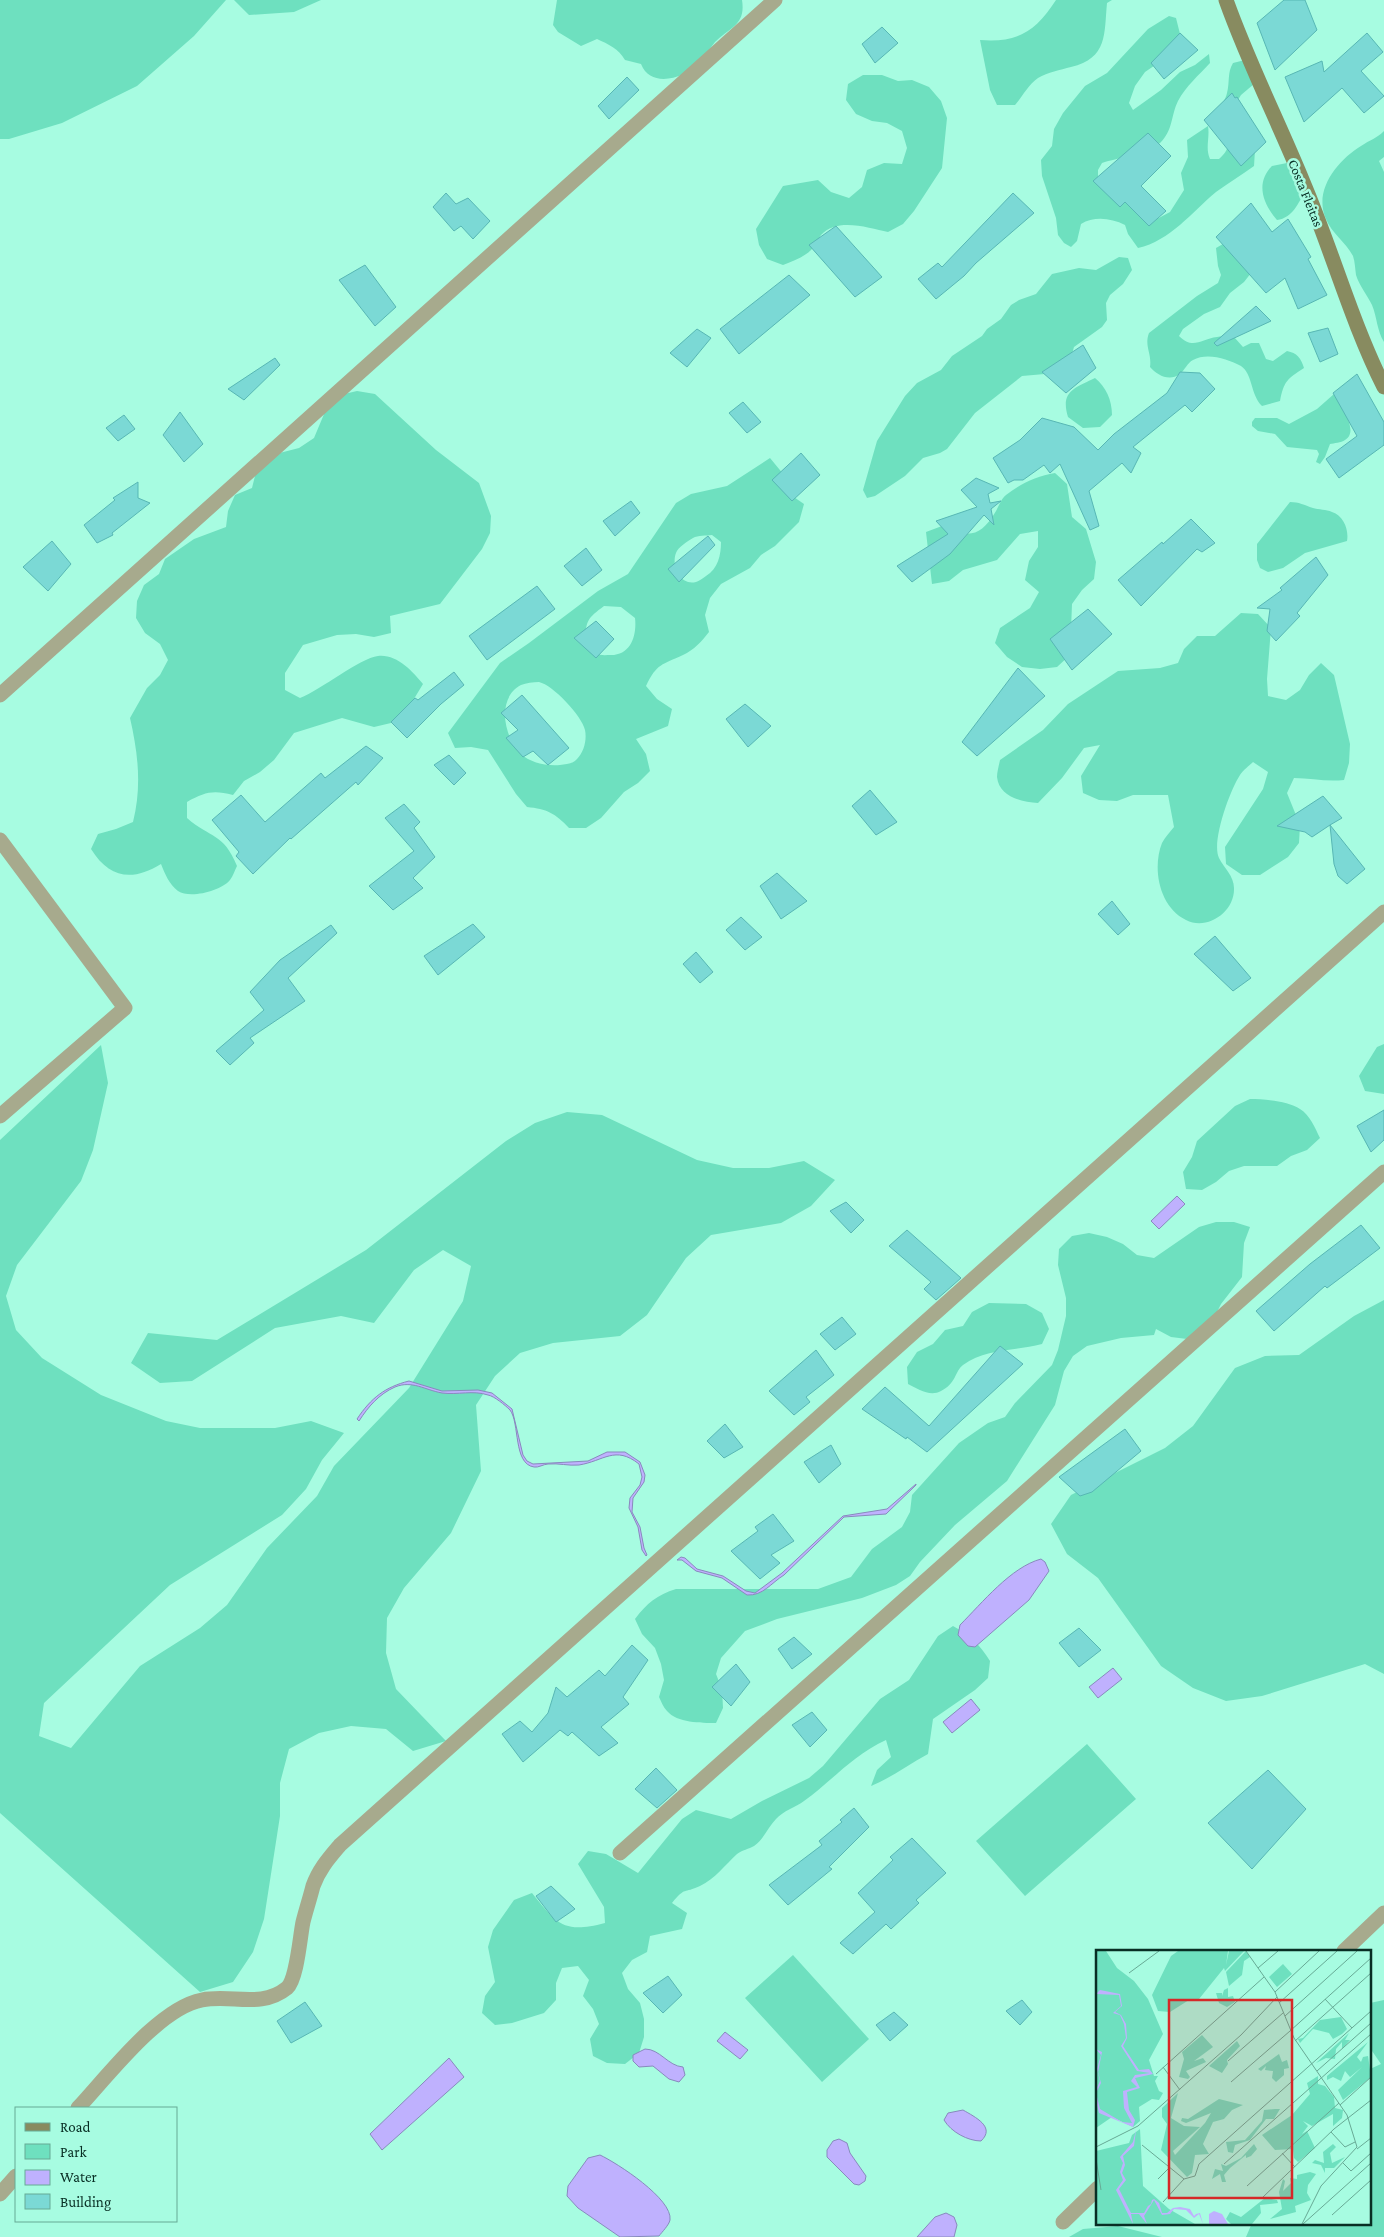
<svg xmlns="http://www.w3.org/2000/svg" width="1384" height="2237" font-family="'Crimson Pro',serif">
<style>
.green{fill:#6ee0bf;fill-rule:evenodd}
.water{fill:#bfb1fe;stroke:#888abd}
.building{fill:#7bd9d5;stroke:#57b7b4}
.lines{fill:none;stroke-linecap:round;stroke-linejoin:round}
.minor{stroke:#a7aa8d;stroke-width:15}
.tertiary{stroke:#a7aa8d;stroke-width:15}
.secondary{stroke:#888b60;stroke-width:15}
.labels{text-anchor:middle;stroke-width:5;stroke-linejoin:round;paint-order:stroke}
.street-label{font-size:14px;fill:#082e24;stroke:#a7fce1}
.inset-road{fill:none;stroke:#67aa95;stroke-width:1}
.view{fill:#d62828;fill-opacity:0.15;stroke:#d62828;stroke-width:2.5}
.inset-edge{fill:none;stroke:#082e24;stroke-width:2.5}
</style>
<rect width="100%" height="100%" fill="#a7fce1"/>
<path class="green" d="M0 0H226L194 36 137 86 62 123 9 139H0Z
M234 0H321L294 12 249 15Z
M557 0H742C746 25 730 27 715 42 709 49 705 57 699 64 684 78 651 89 641 64L625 60C619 49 608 44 597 39L581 46 558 32 553 25Z
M1056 0H1112L1107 3C1104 34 1108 58 1071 67 1060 70 1048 72 1038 78 1029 84 1022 97 1015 105H997L990 90 980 40C1018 43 1036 31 1056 0Z
M1169 16 1176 18 1180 34 1167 57 1145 72 1135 86 1129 103 1133 110 1161 90 1180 72 1195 65 1209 54 1210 63C1199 75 1186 86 1178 101 1171 115 1173 131 1160 143 1149 153 1117 158 1102 163L1098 170V179L1155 220 1170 212 1184 190 1181 173 1188 157 1187 140 1208 126C1210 138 1205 148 1210 159H1219C1239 142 1221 131 1220 112 1220 106 1226 99 1227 93 1230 82 1227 73 1233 63L1245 60 1254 84 1241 95 1236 103 1255 150 1254 166C1242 175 1228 183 1216 192 1192 212 1170 241 1138 248L1128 234 1125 225C1111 218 1094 216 1081 224L1077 241 1071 247 1064 243 1058 235 1056 218 1042 176 1041 160 1052 146 1054 129 1063 113 1085 86 1107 73 1148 29Z
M863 75H882L898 81 912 80 929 87 941 101 947 118 942 168 914 211 903 224 888 232C869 228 837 217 821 235 818 239 817 244 813 248 805 257 793 261 783 265L767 259 759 245 756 229 783 186 818 180 831 192 849 198 862 187 867 170 884 163 902 164 907 148 902 131 887 123 872 121 856 114 846 100 848 84Z
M1384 131V157L1379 161 1384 172V342C1377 331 1377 317 1372 305 1367 295 1359 285 1356 275 1355 268 1355 262 1353 256 1345 241 1332 234 1326 219 1313 190 1338 160 1361 146 1370 140 1377 138 1384 131Z
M1292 162 1306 190C1298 203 1293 218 1277 220 1263 204 1255 183 1272 166Z
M1223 244 1255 268 1244 282 1230 293 1220 307 1204 314 1183 329 1179 336C1193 350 1201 339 1217 337 1223 336 1229 337 1234 337L1243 347 1251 343H1259L1266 359 1273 361 1287 351C1297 353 1301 358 1304 368 1287 379 1284 381 1280 401L1262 406C1250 394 1253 374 1241 366 1228 359 1207 352 1193 360 1187 363 1185 370 1180 374 1169 382 1157 375 1150 367 1152 353 1144 346 1149 333L1197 296 1218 283 1221 275 1218 266 1216 248Z
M1119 257 1128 258 1132 270 1123 284 1110 295 1106 303 1107 320 1102 327 1074 347 1069 364 1056 373 1022 376 975 413 947 449 940 453 923 458 905 476 875 496 867 498 863 490 877 441 905 396 917 383 941 370 952 356 982 336 987 329 1001 319 1011 305 1019 300 1036 294 1052 274 1079 268 1096 270Z
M1095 378C1106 387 1112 400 1112 415L1100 427 1083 428 1068 417C1060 391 1075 388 1095 378Z
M357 391 375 394 436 450 479 483 491 516 490 533 482 549 440 604 390 616 391 633 374 637 356 634 337 635 303 645 285 673V690L300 698C321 690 360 658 378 656 397 654 412 671 423 684L406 712 391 723 374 727 342 718 294 733 274 760 260 772 244 781 233 795C213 790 205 792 187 802V818C211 839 223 832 237 866 235 870 233 876 230 880 221 891 190 899 178 891 169 884 165 874 161 864 132 882 109 878 91 849L98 834 116 829 133 822C142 786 138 753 130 718L147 688 160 675 168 660 160 644 145 633 136 618 137 601 144 585 159 574 165 559 194 539 226 527 228 511 235 495 252 488 256 472 264 457 299 448 314 438 327 407 340 395Z
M1334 394C1340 405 1360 431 1345 440 1341 443 1334 443 1330 444L1325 457 1320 464 1316 462 1319 454 1317 450 1287 447 1275 434 1258 431 1252 426V422L1255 418H1277L1289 424 1317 409Z
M770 458 784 475 788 493 804 504 799 522 775 546 761 555 750 568 721 584 710 598 705 615 709 632C702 641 694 650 683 655 662 665 657 663 646 686L657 699 672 709 668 726 636 739 646 754 650 771 638 783 624 792 601 818 586 828H569C555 813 547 809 527 807L516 794 488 750 471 747 455 748 448 733 500 663 529 643 598 591 628 574 676 503 691 494 727 486ZM712 535 721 542C721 555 718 569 706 576 703 578 699 581 696 582 680 586 671 566 676 553 678 547 688 541 693 538 698 535 706 536 712 535ZM604 606 621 607 635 618C637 635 631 655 611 655 606 655 600 656 596 653 592 650 588 644 585 640 586 620 588 618 604 606ZM539 682C553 685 582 716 585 730 587 740 584 752 577 759 573 764 566 764 560 765 546 766 530 763 520 753 504 737 496 698 521 685 526 683 533 682 539 682Z
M1055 473 1067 484 1072 517 1086 529 1096 562 1094 579 1082 590 1072 604 1070 655 1057 667 1040 669 1022 667 1007 657 995 643 1000 628 1030 608 1039 592 1025 580 1029 561 1038 547V531L1020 534 997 560 963 570 949 581 932 584 926 532 942 526C968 538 980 538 996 511 999 506 1001 499 1006 495 1020 484 1037 476 1055 473Z
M1290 502C1299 502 1304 505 1313 508 1319 510 1326 509 1332 512 1344 516 1349 530 1347 541L1305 553 1283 568 1268 572 1260 568 1257 560V544Z
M1241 613 1258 614 1271 628 1267 679 1268 696 1286 700 1300 690 1309 675 1321 663 1334 675 1350 744 1349 763 1344 780C1326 782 1311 778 1294 778L1287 793 1300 825 1299 843 1288 857 1260 875H1242L1226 864 1225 847 1263 789 1268 772 1253 762C1249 766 1243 770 1240 775 1230 790 1211 842 1219 858 1224 868 1234 876 1234 888 1235 912 1207 931 1186 920 1159 907 1152 868 1162 843 1165 837 1170 832 1174 827L1168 795H1133L1117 801 1099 800 1083 793 1081 776 1100 745 1084 748 1062 778 1038 803C1022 802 999 797 997 777 997 772 999 765 1000 760L1043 730 1068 704 1118 671 1160 668 1178 663 1184 649 1197 636H1215Z
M1384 1044V1094L1365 1091 1359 1076 1377 1047Z
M101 1045 108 1083 93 1150 81 1181 17 1265 6 1296 16 1330 42 1358 101 1395 166 1421 200 1428H275L311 1421 344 1433 322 1460 306 1489 282 1515 170 1585 44 1703 39 1736 71 1748 140 1666 200 1628 227 1605 267 1548 317 1496 334 1466 409 1388 463 1301 471 1266 443 1250 414 1270 374 1323 341 1316 275 1328 192 1381 160 1383 131 1363 148 1333 217 1340 366 1250 506 1141 535 1123 567 1112 602 1115 697 1160 733 1168H769L804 1161 835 1180 811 1206 781 1223 711 1235 686 1258 647 1315 620 1336 553 1343 520 1353 495 1376 476 1405 481 1471 451 1533 404 1588 387 1618 386 1653 396 1689 446 1741 413 1751 386 1729 351 1726 319 1733 289 1749 280 1783V1816L264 1919 253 1952 233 1982 200 1992 0 1813V1140Z
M1250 1099C1264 1099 1288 1101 1300 1109 1310 1115 1315 1128 1320 1138L1307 1150 1291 1156 1277 1166H1244L1229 1171 1216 1182 1202 1190 1186 1189 1183 1172 1192 1157 1197 1141 1235 1106Z
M1216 1222H1234L1250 1227 1244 1243 1242 1277 1221 1304 1213 1320 1187 1339 1171 1337 1156 1329 1154 1335 1121 1338 1087 1346 1073 1356 1064 1371 1055 1405 1007 1481 955 1525 920 1562 910 1576 896 1585 862 1598 777 1619 745 1631 721 1658 716 1674 722 1689 723 1708 716 1723C701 1723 677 1723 667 1711 663 1707 661 1701 659 1697L664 1680 661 1664 655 1648 642 1634 635 1619C647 1603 657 1595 676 1589H818L851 1577 872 1549 902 1527 910 1512 912 1495 959 1443 988 1423 1005 1417 1015 1403 1052 1365 1058 1350 1066 1316V1298L1058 1265 1059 1249 1072 1236 1089 1233 1107 1237 1123 1244 1137 1255 1154 1258 1199 1227Z
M1384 1300V1674L1365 1664 1262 1696 1226 1701 1193 1688 1161 1666 1098 1578 1067 1554 1051 1524 1071 1495 1165 1448 1193 1426 1235 1368 1265 1356 1299 1355 1354 1316Z
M989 1303 1026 1304 1042 1313 1049 1329 1042 1344C1016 1351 986 1348 963 1365 955 1371 956 1384 941 1391 930 1397 918 1389 908 1384L907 1367 917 1352 933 1344 945 1330 963 1326 972 1312Z
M953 1626C970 1635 980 1645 990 1661L988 1678 975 1690 933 1719 928 1754C909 1764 891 1778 871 1786L877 1770 891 1757 886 1740C853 1755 833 1780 804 1801 796 1807 783 1811 776 1819 768 1827 764 1839 754 1846 749 1849 742 1850 737 1854 725 1865 715 1879 700 1886 683 1894 686 1886 672 1903L687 1913 682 1929 650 1936 647 1952 632 1960 622 1973 628 1989 640 2003 644 2019V2037L639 2053 625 2064 607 2063 593 2056 590 2039 599 2024 593 2009 583 1996 589 1980 578 1966 562 1968 556 1983V2000L544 2013 512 2023 495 2025 482 2013 485 1996 495 1982 488 1947 493 1930 514 1900 532 1893C557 1924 563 1934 605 1923L604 1907 578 1864 588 1851 606 1854 638 1873 682 1819 696 1810 731 1819 762 1801 809 1778 823 1766 880 1699 909 1680 938 1636Z
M1087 1744 1136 1799 1025 1896 976 1841Z
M793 1955 869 2039 822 2082 745 1998Z
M1384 2000V2237H1246L1252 2223H1370V2069L1381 2064 1370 2048V2003Z
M1118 2226 1162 2237H1069L1083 2229Z"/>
<path class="water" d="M1177 1196 1185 1204 1159 1229 1151 1221Z
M409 1381 442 1391 478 1390 492 1393 512 1409 523 1455 527 1461 533 1464 588 1461 607 1452H625L640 1462 645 1475 644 1482 633 1498 632 1512 640 1527 644 1548 647 1555 646 1556 642 1550 638 1527 629 1508 630 1498 640 1485 642 1477 639 1464C615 1445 604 1461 579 1465 568 1466 559 1463 548 1464 544 1464 538 1468 534 1467 513 1464 520 1423 510 1410 505 1405 494 1396 488 1395 473 1390 458 1395 442 1393 425 1390 412 1380 395 1387 379 1394 368 1407 359 1421L357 1419C371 1398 385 1387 409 1381Z
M916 1484V1485L886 1514 844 1517 784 1575C771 1583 763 1596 747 1595L722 1578 696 1571 682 1560H677L681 1557 685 1558 697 1569 723 1576 746 1591 755 1593 782 1573 843 1516 887 1509Z
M1041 1559 1045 1562 1049 1571 1029 1600 975 1647 968 1646 958 1635 960 1625C982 1603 1011 1567 1041 1559Z
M1113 1668 1122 1679 1098 1698 1089 1687Z
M971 1699 980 1710 952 1733 943 1722Z
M725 2032 748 2050 740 2059 717 2041Z
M645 2049C660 2049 668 2066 683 2067L685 2075 679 2082 669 2079 653 2066 639 2067 633 2061V2055Z
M449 2058 464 2077 382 2150 370 2134Z
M963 2110C975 2117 996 2127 981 2141 968 2141 951 2132 944 2120L948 2113Z
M839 2139 847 2143 850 2153 866 2176 865 2181 859 2185 854 2184 827 2157V2150L833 2141Z
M600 2155C617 2163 673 2199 670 2220 669 2225 662 2232 659 2236L620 2237 578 2208 567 2196 568 2186 588 2158Z
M946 2213 954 2217 957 2225 954 2237H917L935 2217Z"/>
<path class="building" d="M1284 0H1305L1317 30 1275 70 1257 23Z
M882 27 898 43 875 63 862 44Z
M1180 33 1198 50 1164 79 1151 63Z
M1367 33 1383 52 1361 71 1384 96 1364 113 1342 88 1304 122 1285 77 1322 61 1324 72Z
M627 77 639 90 609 119 598 106Z
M1232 93 1235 98 1237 97 1266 142 1241 166 1204 120Z
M1148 133 1171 156 1141 186 1166 211 1149 226 1125 202 1120 207 1093 181Z
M446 193 456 204 468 198 490 221 473 239 461 226 454 231 433 207Z
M1013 193 1034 213 976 263 964 276 936 299 918 279 938 263 942 267Z
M1251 203 1272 232 1288 219 1311 257 1308 259 1327 295 1298 309 1285 278 1266 293 1216 237Z
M836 226 882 277 855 297 809 245Z
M365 265 396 307 375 326 339 280Z
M789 275 810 295 739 354 720 329Z
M1256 306 1271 321 1217 346 1214 343Z
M1328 328 1338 354 1320 362 1308 333Z
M697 329 711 338 687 367 670 353Z
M1083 345 1096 368 1066 393 1042 372Z
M275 358 280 365 244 400 228 389Z
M1180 372 1200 373 1215 389 1192 412 1185 405 1133 447 1141 453 1131 473 1122 463 1089 491 1099 526 1090 530 1060 464 1050 473 1044 465 1023 480H1014L1008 483 993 458 1020 440 1042 418 1074 427 1098 450 1114 434 1167 393Z
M1357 374 1384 422V445L1339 478 1326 459 1357 436 1333 393Z
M743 402 761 422 747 433 729 413Z
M180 412 203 444 184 462 163 435Z
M124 415 135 429 118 441 106 428Z
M801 453 820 475 792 501 772 480Z
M976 478 999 488 988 494 990 503 1001 501 991 509 994 525 984 515 950 554 912 582 897 566 948 534 936 521 977 507 961 490Z
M138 482V498L150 503 112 533 113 535 97 543 84 525 115 500 113 498Z
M631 501 640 513 615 536 603 521Z
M1191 519 1215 543 1202 552 1197 549 1141 606 1118 580 1162 542 1163 544Z
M708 536 715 545 679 582 668 569Z
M52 541 71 564 48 591 23 567Z
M586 548 602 570 582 586 564 566Z
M1316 557 1328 575 1297 613 1300 616 1276 641 1267 631 1270 609 1257 608 1282 590 1280 588Z
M537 586 555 609 487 660 469 636Z
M1088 609 1112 634 1072 670 1050 639Z
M596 621 614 639 596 658 574 638Z
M1018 668 1045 696 977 756 962 742Z
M454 672 464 685 441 704 407 738 391 722 415 698 418 700Z
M522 695 569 748 548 765 533 751 523 757 506 738 518 730 501 713Z
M745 704 771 726 748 747 726 719Z
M366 746 383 758 358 785 356 782 291 839 290 838 253 874 236 856 239 852 212 820 241 795 265 822 321 773 325 778Z
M449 755 466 773 454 785 434 765Z
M870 790 897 822 876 835 852 806Z
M1323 796 1342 818 1330 825 1365 869 1347 884 1338 876 1334 864 1330 825 1312 837 1305 832 1277 826Z
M404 804 420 822 414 828 435 857 413 878 423 888 393 910 369 886 414 851 385 818Z
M777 873 807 901 781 919 760 886Z
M1112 901 1130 924 1118 935 1098 914Z
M741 917 762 937 745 950 726 930Z
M473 924 485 937 438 975 424 956Z
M331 925 337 933 288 978 305 1001 250 1038 254 1043 230 1065 216 1051 264 1010 250 992 280 960Z
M1215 936 1251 978 1233 991 1194 954Z
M696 952 713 972 700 983 683 964Z
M1384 1110V1140L1371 1152 1357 1126Z
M846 1202 864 1220 851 1233 830 1211Z
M1361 1225 1380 1248 1327 1288 1325 1286 1274 1331 1256 1311 1310 1264Z
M907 1230 961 1278 936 1300 924 1289 931 1282 889 1246Z
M842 1317 856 1334 835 1350 820 1334Z
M1000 1346 1023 1364 927 1452 907 1437 906 1439 862 1409 885 1387 929 1426Z
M816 1350 834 1375 806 1397 810 1402 794 1415 769 1391Z
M725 1424 743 1447 724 1458 707 1441Z
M1125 1429 1141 1451 1092 1492 1080 1496 1059 1477Z
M831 1445 841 1464 819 1483 804 1462Z
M773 1514 794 1541 771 1555 780 1563 760 1579 731 1551 758 1531 755 1527Z
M1079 1628 1101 1650 1079 1667 1059 1643Z
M794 1637 812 1654 792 1669 778 1649Z
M632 1645 648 1660 623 1697 629 1704 601 1727 618 1743 599 1756 572 1732 568 1736 560 1730 523 1762 502 1734 520 1721 532 1732 548 1713 556 1687 567 1697 599 1670 605 1676Z
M736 1664 750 1682 731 1706 712 1687Z
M812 1712 827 1730 810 1747 792 1725Z
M656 1768 677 1790 657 1808 635 1789Z
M1268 1770 1306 1809 1252 1869 1208 1823Z
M854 1808 869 1827 829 1867 832 1869 788 1905 769 1885 822 1845 819 1841 842 1822 840 1820Z
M912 1838 946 1873 916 1900 919 1903 891 1929 886 1924 853 1954 840 1943 875 1912 858 1893 893 1860 890 1857Z
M551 1886 575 1909 556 1922 536 1896Z
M668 1976 682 1995 663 2013 643 1993Z
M1022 2000 1032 2012 1020 2025 1006 2011Z
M305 2002 322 2026 291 2043 277 2021Z
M894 2012 908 2025 890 2041 876 2025Z"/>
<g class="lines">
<path class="minor" d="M620 1853 1384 1172
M1344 1951 1384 1913
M78 2108C108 2076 159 2008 202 2000 232 1994 261 2009 287 1988 297 1979 300 1936 303 1922 306 1910 310 1898 313 1886 319 1869 329 1858 340 1845L1384 912
M0 2194 16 2176
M1063 2222 1098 2188"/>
<path class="tertiary" d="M0 695 775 0
M0 840 125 1008 0 1116"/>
<path class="secondary" d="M1226 0C1248 62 1278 121 1303 182 1332 250 1351 321 1384 387"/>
</g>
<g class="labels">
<g class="street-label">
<text transform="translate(1306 193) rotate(68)" y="5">Costa Fleitas</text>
</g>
</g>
<g transform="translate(1096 1950)">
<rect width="275" height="275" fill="#a7fce1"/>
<path d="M0 1H10L21 18 38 31 52 49 67 84 53 110 58 126H62L59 131 63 141 67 143 63 150 56 149 43 157 44 171 37 177 16 167 0 178ZM82 1H132L130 15 133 1H148L129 21 128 18 103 49 93 50 74 62 62 61 56 45 75 6ZM150 1 154 7 148 11 146 25 133 36 130 22ZM187 14 196 24 181 37 173 27ZM132 38V47L137 46 139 52 131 57 123 53 120 43H126V46L128 40ZM245 67 251 79 246 84 237 89 233 83 217 79 204 93 202 89 207 88 224 70ZM253 83 249 90H254L246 99V92L240 99 239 109 230 108 220 113ZM106 85 117 97 98 111 107 108 110 112 90 121 94 127 92 129 83 127 88 109 86 102ZM141 91 144 96 131 110 132 114 126 123 113 116ZM272 92 261 107 265 112 267 107 272 106 275 127 247 150 242 140 266 117 254 127 249 121 245 131 237 127 231 130V126ZM183 104 186 112 191 110 193 118 188 119V125L180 132 176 128 177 121 169 120 170 116 165 121 162 119ZM222 126V134L229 136 238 147 239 158 247 160 246 168 237 176V164L216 176 207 171 212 176 206 184 211 181 219 198 202 212 198 208 197 199 179 200 166 185 196 165 214 144 211 133ZM82 143 75 168 88 176 104 177 77 201 79 205 109 173 115 163 90 173 85 171 86 168 92 169 123 149 147 155 136 160 128 169 117 172 107 194 113 204 99 205 96 223 91 227 65 200 71 174 66 167V158ZM179 159H184L178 169H170L154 190 139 195 137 203 132 202 130 192 149 190 166 171 168 160ZM44 179 47 236 73 259 99 274H0V201L33 193 36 185ZM158 194 161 199 155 206 150 208V205L134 218 128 225 130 232H126L124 224 116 229 119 219 127 221 125 214 130 216 145 208ZM237 194 240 197 234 203 236 213 249 207 238 218H229V223L225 215 216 213 219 210 228 213 227 202ZM214 222 220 224 212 235 211 243 215 250 199 256 200 262 174 269 186 259 183 242 187 229 189 231 187 241 195 233 194 228 201 229V225ZM169 248 181 250 182 253 164 255 165 263 156 274H135L130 269 134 262 145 267Z" fill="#6ee0bf"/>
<path d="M4 40 24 44 26 56 19 62 25 65 30 74 31 88 27 96 43 120 53 119 57 124 39 128 44 138 31 142 33 160 39 170 37 177 3 163 0 151V140L4 131 1 119 5 105 0 99 6 102 2 122 5 133 0 143 4 159 26 172 36 173 28 158 27 141 41 137 35 131 39 125 54 123 41 121 25 96 30 88 28 74 24 65 17 63 25 56 23 45 0 44ZM40 180 38 196 27 206 29 215 26 223 30 230 23 239 35 263H48L52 256 55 254 56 250 58 249 63 253 66 263H71L77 258 84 257 94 259 98 266 100 264 104 263 107 274 103 264 98 268 90 260 78 259 74 264 66 265 58 250 48 266 51 274 43 264H35L37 274 20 240 27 230 24 222 27 213 24 207 37 192ZM118 261 126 264 132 274H113V264Z" fill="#bfb1fe"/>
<path class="inset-road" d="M150 1 179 42 198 88 251 165 261 197 225 236 206 274M162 18 182 1M33 23 63 1M179 42 223 1M229 49 256 78M183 53 241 1M189 66 261 1M194 81 275 8M199 91 275 23M132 111 187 63M67 117 84 140M221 121 275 73M60 124 168 27M135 132 194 81M244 155 275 127M235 182 249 197 259 192M46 195 88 229M0 197 42 176 145 85 181 47M261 199 275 188M186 203 199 217M0 209 5 240M247 213 255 221 275 203M128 214 275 84M62 229 73 218M151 236 243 153M167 247 238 179 275 150M67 252 88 229 99 226 103 214 275 61M236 265 275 230M207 274 275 213"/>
<path class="view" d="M73 50H196V248H73Z"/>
<rect width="275" height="275" class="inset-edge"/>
</g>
<rect x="15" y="2107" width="162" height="115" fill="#a7fce1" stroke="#67aa95"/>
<rect x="25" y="2123" width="25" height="8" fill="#888b60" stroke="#67aa95"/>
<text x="60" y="2132" font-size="15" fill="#082e24">Road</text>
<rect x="25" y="2144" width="25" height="15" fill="#6ee0bf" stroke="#67aa95"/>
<text x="60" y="2157" font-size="15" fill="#082e24">Park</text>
<rect x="25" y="2170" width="25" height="15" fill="#bfb1fe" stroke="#67aa95"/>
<text x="60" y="2182" font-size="15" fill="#082e24">Water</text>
<rect x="25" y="2194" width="25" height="15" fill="#7bd9d5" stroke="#67aa95"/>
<text x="60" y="2207" font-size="15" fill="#082e24">Building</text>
</svg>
